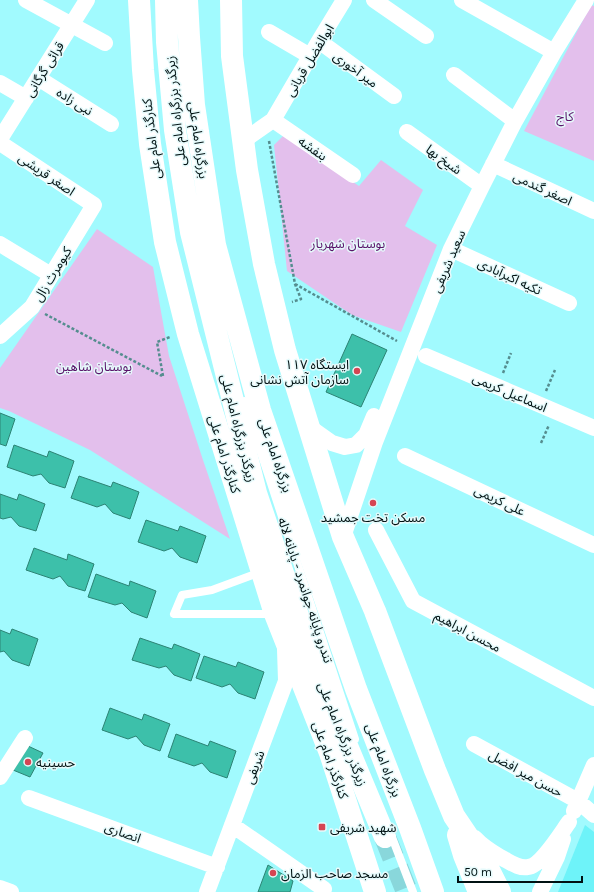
<svg xmlns="http://www.w3.org/2000/svg" width="594" height="892" font-family="Karla,'Noto Sans Arabic',sans-serif">
<style>
.built{fill:#6ef3f9}
.green{fill:#e3bfec}
.building{fill:#3dc0aa;stroke:#2c8374}
.lines{fill:none;stroke-linecap:round;stroke-linejoin:round}
.highway-tunnel{stroke:#89d7db;stroke-width:22;stroke-dasharray:22 11;stroke-linecap:butt}
.path{stroke:#558d8f;stroke-width:2.5;stroke-dasharray:3 2;stroke-linecap:butt}
.lane{stroke:#fff;stroke-width:8}
.street{stroke:#fff;stroke-width:16}
.secondary{stroke:#fff;stroke-width:22}
.highway{stroke:#fff;stroke-width:22}
.poi-dot{fill:#d54553;stroke:#e6fafb;stroke-width:1.5}
.labels{text-anchor:middle;stroke-width:3;stroke-linejoin:round;paint-order:stroke}
.street-label{font-size:13px;fill:#001112;stroke:#e6fafb}
.park-label{font-size:13px;fill:#59136a;stroke:#e6fafb}
.poi-label{font-size:13px;fill:#001112;stroke:#e6fafb;text-anchor:start}
</style>
<rect width="100%" height="100%" fill="#a1fafe"/>
<path class="built" d="M585 825 594 832V892H558Z"/>
<path class="green" d="M591 5 594 6V161L524 131Z
M284 135 359 186 381 160 423 190 405 226 437 245 401 332 352 315 287 271 274 145Z
M97 229 153 267 169 356 203 460 230 539 90 450 9 411 0 408V368Z"/>
<path class="building" d="M352 334 387 350 361 407 326 392Z
M0 413 15 419 6 446 0 444Z
M14 445 47 457 49 451 74 461 65 488 49 483 41 474 33 476 7 467Z
M79 476 111 487 113 482 139 492 130 519 113 513 105 504 97 507 71 498Z
M0 494 17 500 19 494 45 504 36 531 19 526 11 517 3 519 0 518Z
M146 520 178 531 180 526 206 536 197 563 180 557 172 548 164 551 138 542Z
M34 548 67 560 68 554 94 564 85 591 68 586 60 576 53 579 26 570Z
M96 574 129 586 130 581 156 591 147 618 131 612 122 603 115 605 88 597Z
M12 629 38 639 29 666 12 660 4 651 0 652V630L10 634Z
M140 638 172 649 174 644 200 654 191 681 174 675 166 666 159 668 132 660Z
M204 656 236 667 238 662 264 672 255 699 238 693 230 684 222 687 196 678Z
M110 708 142 720 144 714 170 724 160 751 144 745 136 736 128 739 102 730Z
M176 734 208 746 210 741 236 751 227 778 210 772 202 763 194 766 168 757Z
M28 746 43 753 30 777 13 770Z
M268 865 293 881 290 892H258Z"/>
<g class="lines">
<path class="highway-tunnel" d="M385 837 407 892"/>
<path class="path" d="M269 141 295 284 301 299 292 302
M295 284 397 341
M45 314 162 376
M503 373 511 353
M163 376 157 342 170 337
M546 391 555 370
M541 443 549 425"/>
<path class="lane" d="M244 401 355 739
M261 572 212 590 182 595 174 614H273
M390 832 413 892"/>
<path class="street" d="M26 0 105 43
M374 0 426 36
M462 0 554 52
M269 32 310 56
M319 41 394 96
M454 75 515 121
M38 78 111 124
M0 83 26 98
M273 120 353 175
M407 132 482 186
M0 139 87 0
M243 141 273 120 319 41 344 0
M0 143 94 205 32 307 0 336
M493 164 594 211
M0 244 51 275
M451 249 569 303
M426 356 594 428
M308 426 332 443 345 447 356 445 366 435 374 416
M405 456 594 545
M376 530 413 601 594 698
M343 537 375 442 451 249 482 186 515 121 554 52 586 0
M474 744 578 801 594 815
M0 777 25 738
M29 798 217 867
M574 811 594 765
M232 825 324 889
M475 838C483 847 492 852 502 858 510 862 519 869 528 867 541 866 561 833 569 822
M0 888 11 892
M207 892 286 681 285 649
M540 892 557 857 563 839"/>
<path class="secondary" d="M139 0 143 70 150 144 165 242 188 334 275 614 330 753 375 892
M231 0 232 56 247 170 264 264 285 350 343 537 375 611 435 770 454 816 485 862 500 892
M458 835 464 855 479 892"/>
<path class="highway" d="M166 0 167 42 175 130 191 232 256 493 286 582 330 705 385 837
M187 0 189 37 194 105 215 245 260 410 356 689 410 828 433 892"/>
</g>
<g class="poi-dot">
<circle cx="357" cy="371" r="4"/>
<circle cx="373" cy="503" r="4"/>
<circle cx="28" cy="762" r="4"/>
<rect x="318" y="823" width="8" height="8" rx="2"/>
<circle cx="273" cy="873" r="4"/>
</g>
<g class="labels">
<g class="street-label">
<text transform="translate(309 60) rotate(-59)" y="5">ابوالفضل قربانی</text>
<text transform="translate(44 69) rotate(-58)" y="5">قرائی گرگانی</text>
<text transform="translate(356 69) rotate(36)" y="5">میر آخوری</text>
<text transform="translate(75 101) rotate(32)" y="5">نبی زاده</text>
<text transform="translate(175 111) rotate(-96)" y="5">زیرگذر بزرگراه امام علی</text>
<text transform="translate(151 139) rotate(-97)" y="5">کنارگذر امام علی</text>
<text transform="translate(199 140) rotate(82)" y="5">بزرگراه امام علی</text>
<text transform="translate(313 148) rotate(35)" y="5">بنفشه</text>
<text transform="translate(444 159) rotate(36)" y="5">شیخ بها</text>
<text transform="translate(47 174) rotate(34)" y="5">اصغر قریشی</text>
<text transform="translate(543 188) rotate(25)" y="5">اصغر گندمی</text>
<text transform="translate(448 261) rotate(-67)" y="5">سعید شریفی</text>
<text transform="translate(52 274) rotate(-59)" y="5">کیومرث زال</text>
<text transform="translate(510 276) rotate(25)" y="5">تکیه اکبرآبادی</text>
<text transform="translate(510 392) rotate(23)" y="5">اسماعیل کریمی</text>
<text transform="translate(239 428) rotate(76)" y="5">زیرگذر بزرگراه امام علی</text>
<text transform="translate(225 454) rotate(73)" y="5">کنارگذر امام علی</text>
<text transform="translate(276 455) rotate(71)" y="5">بزرگراه امام علی</text>
<text transform="translate(500 500) rotate(25)" y="5">علی کریمی</text>
<text transform="translate(306 590) rotate(72)" y="5">تندرو پایانه جوانمرد - پایانه لاله</text>
<text transform="translate(468 631) rotate(28)" y="5">محسن ابراهیم</text>
<text transform="translate(343 734) rotate(68)" y="5">زیرگذر بزرگراه امام علی</text>
<text transform="translate(331 760) rotate(70)" y="5">کنارگذر امام علی</text>
<text transform="translate(384 760) rotate(69)" y="5">بزرگراه امام علی</text>
<text transform="translate(254 767) rotate(-70)" y="5">شریفی</text>
<text transform="translate(526 773) rotate(29)" y="5">حسن میر افضل</text>
<text transform="translate(123 832) rotate(20)" y="5">انصاری</text>
</g>
<g class="park-label">
<text x="565" y="121">کاج</text>
<text x="348" y="248">بوستان شهریار</text>
<text x="94" y="371">بوستان شاهین</text>
</g>
<g class="poi-label">
<text x="349" y="369" text-anchor="end">ایستگاه ۱۱۷<tspan x="349" dy="15">سازمان آتش نشانی</tspan></text>
<text x="373" y="522" text-anchor="middle">مسکن تخت جمشید</text>
<text x="36" y="767">حسینیه</text>
<text x="330" y="832">شهید شریفی</text>
<text x="281" y="878">مسجد صاحب الزمان</text>
</g>
</g>
<path d="M458 876v6h124v-6" fill="none" stroke="#001112" stroke-width="2"/>
<text x="464" y="876" font-size="12" fill="#001112" stroke="#e6fafb" stroke-width="3" paint-order="stroke">50 m</text>
</svg>
